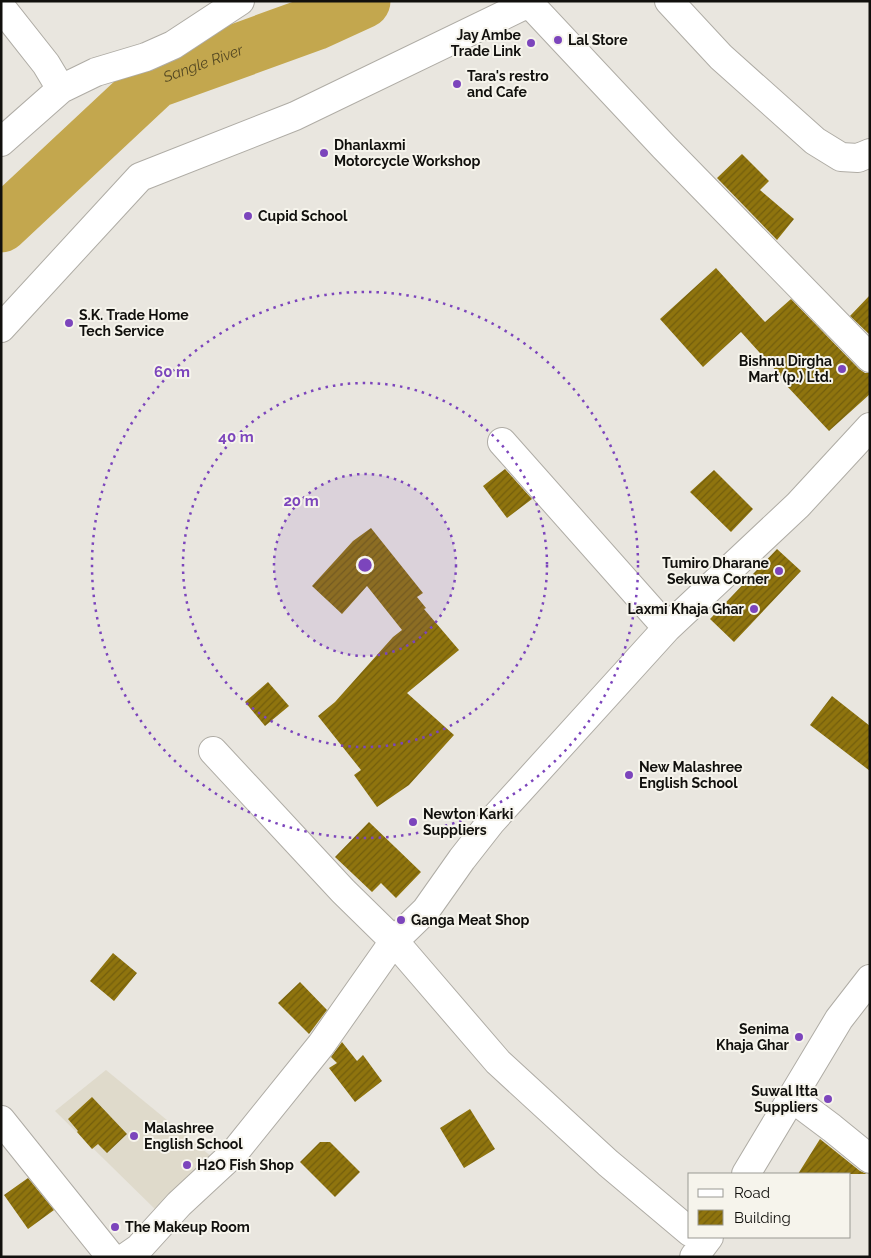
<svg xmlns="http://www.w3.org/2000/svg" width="871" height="1258" font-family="Raleway,sans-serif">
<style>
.built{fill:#dfdacb}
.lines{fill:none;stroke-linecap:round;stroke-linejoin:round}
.river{stroke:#c3a74e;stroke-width:55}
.building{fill:url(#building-hatch)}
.street-casing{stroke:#afaca5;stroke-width:30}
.street{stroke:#fff;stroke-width:28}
.ring{fill:none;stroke:#7c45bc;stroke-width:2.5;stroke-dasharray:2.5 5}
.poi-dot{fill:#7c45bc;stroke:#f6f4ec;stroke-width:2}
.labels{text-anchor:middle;stroke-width:4;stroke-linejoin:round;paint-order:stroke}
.poi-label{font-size:14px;font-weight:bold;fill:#11100d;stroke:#f6f4ec;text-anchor:start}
.water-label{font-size:15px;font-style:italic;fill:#544822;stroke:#f6f4ec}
.centre{fill:#7c45bc;stroke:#f6f4ec;stroke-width:2.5}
.ring-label{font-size:15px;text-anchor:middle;font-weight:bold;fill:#7c45bc;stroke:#f6f4ec;stroke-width:4;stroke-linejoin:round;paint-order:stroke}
</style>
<defs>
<pattern id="building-hatch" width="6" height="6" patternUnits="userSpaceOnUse" patternTransform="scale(1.25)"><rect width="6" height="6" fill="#8f740e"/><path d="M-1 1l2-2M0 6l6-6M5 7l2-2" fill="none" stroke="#735e0c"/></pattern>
</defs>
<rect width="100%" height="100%" fill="#e9e6df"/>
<path class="built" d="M106 1070 218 1162 159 1213 55 1111Z"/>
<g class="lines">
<path class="river" id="s1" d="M1 225 155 81 315 23 363 1"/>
</g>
<path class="building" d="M742 154 769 181 760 190 794 219 777 240 717 178Z
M716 268 765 322 791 299 859 369 865 373H870V394L829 431 786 385 787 383 741 332 703 367 660 319Z
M870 295V335L850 316Z
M505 469 532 499 507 518 483 486Z
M714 470 753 509 731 532 690 492Z
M371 528 423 593 417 597 426 608 424 609 459 650 407 693 454 735 409 785 377 807 354 775 361 770 318 716 335 702 393 637 402 630 367 586 342 614 312 586 353 541Z
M777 549 801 571 734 642 710 619Z
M268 682 289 706 265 726 245 702Z
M832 696 870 726V771L810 725Z
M369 822 421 872 396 898 381 883 372 892 335 857Z
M113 953 137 973 114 1001 90 981Z
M300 982 327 1010 309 1034 278 1003Z
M342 1042 357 1061 363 1055 382 1081 355 1102 329 1068 337 1063 331 1057Z
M92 1097 127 1134 107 1153 98 1144 92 1149 77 1132 78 1131 68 1119Z
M470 1109 495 1149 464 1168 440 1128Z
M820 1139 860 1171 867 1174H798Z
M320 1142H330L360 1172 335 1197 300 1162Z
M28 1178 54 1210 28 1229 4 1195Z"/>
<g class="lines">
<defs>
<path id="street" d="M669 1 721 57 815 141 841 157 858 158 870 153
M529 3 664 147 870 358
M1 7 46 64 61 89 96 72 146 57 173 45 240 1
M1 142 61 89
M1 328 140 177 295 116 533 1
M502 442 667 628
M213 751 343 891 394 941 498 1062 608 1163 690 1232
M792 1098 832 1128 870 1159
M1 1120 111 1257
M746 1174 839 1019 870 979
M126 1257 139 1248 179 1204 234 1153 321 1045 394 941 426 910 462 859 491 822 667 628 798 505 870 427
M694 1257 709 1237"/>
</defs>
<use href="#street" class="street-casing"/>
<use href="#street" class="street"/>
</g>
<circle cx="365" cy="565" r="91" fill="#7c45bc" fill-opacity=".12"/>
<g class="ring">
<circle cx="365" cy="565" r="91"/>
<circle cx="365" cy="565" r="182"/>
<circle cx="365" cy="565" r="273"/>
</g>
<g class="poi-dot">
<circle cx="558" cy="40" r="5"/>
<circle cx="531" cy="43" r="5"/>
<circle cx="457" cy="84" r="5"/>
<circle cx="324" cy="153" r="5"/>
<circle cx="248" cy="216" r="5"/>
<circle cx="69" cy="323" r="5"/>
<circle cx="842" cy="369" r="5"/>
<circle cx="779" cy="571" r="5"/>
<circle cx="754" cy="609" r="5"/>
<circle cx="629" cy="775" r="5"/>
<circle cx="413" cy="822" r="5"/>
<circle cx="401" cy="920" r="5"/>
<circle cx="799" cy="1037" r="5"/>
<circle cx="828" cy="1099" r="5"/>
<circle cx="134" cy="1136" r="5"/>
<circle cx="187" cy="1165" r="5"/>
<circle cx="115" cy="1227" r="5"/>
</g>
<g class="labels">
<g class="poi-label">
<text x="521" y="40" text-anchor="end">Jay Ambe<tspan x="521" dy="16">Trade Link</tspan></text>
<text x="568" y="45">Lal Store</text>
<text x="467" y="81">Tara's restro<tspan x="467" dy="16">and Cafe</tspan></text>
<text x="334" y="150">Dhanlaxmi<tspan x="334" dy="16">Motorcycle Workshop</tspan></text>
<text x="258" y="221">Cupid School</text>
<text x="79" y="320">S.K. Trade Home<tspan x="79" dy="16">Tech Service</tspan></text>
<text x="832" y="366" text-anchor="end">Bishnu Dirgha<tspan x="832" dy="16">Mart (p.) Ltd.</tspan></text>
<text x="769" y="568" text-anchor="end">Tumiro Dharane<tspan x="769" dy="16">Sekuwa Corner</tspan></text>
<text x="744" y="614" text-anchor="end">Laxmi Khaja Ghar</text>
<text x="639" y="772">New Malashree<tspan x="639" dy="16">English School</tspan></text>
<text x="423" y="819">Newton Karki<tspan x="423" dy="16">Suppliers</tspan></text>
<text x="411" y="925">Ganga Meat Shop</text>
<text x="789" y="1034" text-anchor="end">Senima<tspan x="789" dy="16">Khaja Ghar</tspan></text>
<text x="818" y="1096" text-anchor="end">Suwal Itta<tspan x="818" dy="16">Suppliers</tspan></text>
<text x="144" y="1133">Malashree<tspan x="144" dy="16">English School</tspan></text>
<text x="197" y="1170">H2O Fish Shop</text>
<text x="125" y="1232">The Makeup Room</text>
</g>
<g class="water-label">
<text dy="5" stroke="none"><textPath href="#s1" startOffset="262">Sangle River</textPath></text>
</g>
</g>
<circle cx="365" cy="565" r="8" class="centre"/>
<g class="ring-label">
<text x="172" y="377">60 m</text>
<text x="236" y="442">40 m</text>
<text x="301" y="506">20 m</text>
</g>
<rect width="871" height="1258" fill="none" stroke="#11100d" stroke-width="5"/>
<rect x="688" y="1173" width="162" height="65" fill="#f6f4ec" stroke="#9a9993"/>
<rect x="698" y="1189" width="25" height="8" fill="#ffffff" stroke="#9a9993"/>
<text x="734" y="1198" font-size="15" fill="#11100d">Road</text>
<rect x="698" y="1210" width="25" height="15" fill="url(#building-hatch)" stroke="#9a9993"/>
<text x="734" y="1223" font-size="15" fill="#11100d">Building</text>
</svg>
